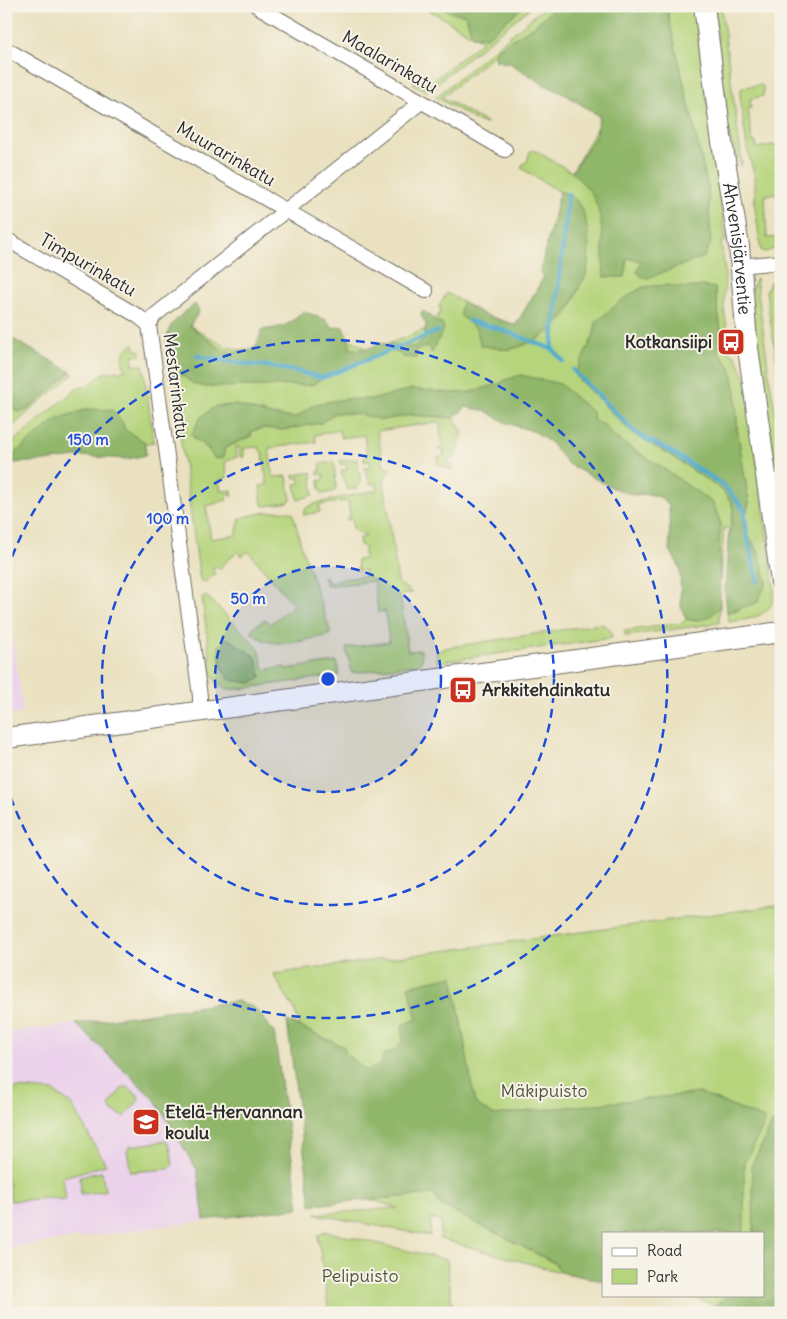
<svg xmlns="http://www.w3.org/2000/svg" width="787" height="1319" font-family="Delius,sans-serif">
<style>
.built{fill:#ebd1eb}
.green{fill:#b5d47b;stroke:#708053;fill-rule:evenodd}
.forest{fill:#90b66b;stroke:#5e704b}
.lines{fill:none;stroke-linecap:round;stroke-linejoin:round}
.stream{stroke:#4fabcd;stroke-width:4.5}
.street-casing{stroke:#6e6b5f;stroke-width:16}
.secondary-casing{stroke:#6e6b5f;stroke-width:22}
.street{stroke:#fff;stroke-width:14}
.secondary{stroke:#fff;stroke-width:20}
.ring{fill:none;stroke:#1d4ed8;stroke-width:2.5;stroke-dasharray:9 6}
.labels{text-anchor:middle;stroke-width:4;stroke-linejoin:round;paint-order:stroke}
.street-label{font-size:18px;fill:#2b2b2b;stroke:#f7f3e8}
.poi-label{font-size:18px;font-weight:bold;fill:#2b2b2b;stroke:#f7f3e8;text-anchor:start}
.park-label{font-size:18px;fill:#4e553f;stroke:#f7f3e8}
.centre{fill:#1d4ed8;stroke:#f7f3e8;stroke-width:2.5}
.ring-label{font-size:15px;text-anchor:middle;font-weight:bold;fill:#1d4ed8;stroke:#f7f3e8;stroke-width:4;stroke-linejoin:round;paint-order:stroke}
</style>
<rect width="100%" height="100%" fill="#f7f3e8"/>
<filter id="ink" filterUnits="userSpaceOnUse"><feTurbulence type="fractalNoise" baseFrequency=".02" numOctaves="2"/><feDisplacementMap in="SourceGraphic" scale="10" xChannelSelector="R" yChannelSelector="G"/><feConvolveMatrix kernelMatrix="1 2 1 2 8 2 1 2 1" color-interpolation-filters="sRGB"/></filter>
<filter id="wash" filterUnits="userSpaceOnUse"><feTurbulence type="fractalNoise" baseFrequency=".0096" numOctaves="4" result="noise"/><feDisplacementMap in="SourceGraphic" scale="20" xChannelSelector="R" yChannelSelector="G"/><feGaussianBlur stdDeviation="1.12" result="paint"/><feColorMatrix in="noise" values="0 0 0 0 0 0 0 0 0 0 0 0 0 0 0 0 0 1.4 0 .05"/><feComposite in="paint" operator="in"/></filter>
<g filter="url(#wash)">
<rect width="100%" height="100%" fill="#eae1c0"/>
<path class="built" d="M6 589 23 713 6 715Z
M231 1003 297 1208 6 1248V1033Z"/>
<path class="green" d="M422 6H532L427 91 413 84 414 81 425 87 482 41Z
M546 6H657L708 188 666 6H694L726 241 721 242 725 271 724 308 728 335 724 338 726 349 736 356 746 379 774 587C776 616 753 619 729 622L727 612 739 610 759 553 743 526 749 503 737 429 736 393 731 368 718 351 721 331 715 288 724 491 732 503 733 512 728 544 729 529 724 527 720 581 719 542 721 524 501 395 382 420 410 415 454 418 463 433 454 457 457 459 451 457 448 463 454 466 452 470 437 464 438 457 444 456 443 449 437 450 443 448 439 422 377 431 383 462 384 466 391 469 387 473 384 482 398 582 412 593 400 595 408 651 421 650 422 659 420 664 352 673 346 648 389 642 385 611 378 612 374 581 327 586 323 579V577H327L328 583 333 582 336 580 365 576V570L358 571 357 560 364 559V547L360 545 359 538 365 537V534H358L353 529 352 519 347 520V517L350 516 348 501 319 505 320 512 303 515 306 508 317 503 377 490V483L370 484 365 469V467L371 466 370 461 364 462V458L367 457 364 435 341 438 339 430 315 435 316 442 269 448 273 477 287 476 291 500 289 502 266 506 262 505 260 486 267 485 263 453 261 452 259 447 244 448V458L240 456 239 447H236L237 457 225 462 227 478 219 480 221 491 232 490V497V493L227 494V500C220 501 214 505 206 506L211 539 236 535 240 519C250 514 283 508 293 513L301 545 330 631 329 635C304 640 273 652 251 632L254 627 265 619 270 624 294 605 248 551 242 556 238 551 221 566 222 568 220 570 216 566 212 569 215 574 205 582 200 580 176 405 180 401 177 379 172 373 170 358 174 364 180 320 227 347 283 358 341 334 371 351 431 327 441 311 439 306 447 293 485 315 516 325 549 268 560 192 521 168 524 163 527 162 530 151 534 150 572 172 606 112 495 50V54L442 97 487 123 486 124 477 121 436 97ZM326 419 264 428 252 431 251 436 225 448 215 459 208 449 193 437Z
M714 6H721L742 162 741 167 729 135Z
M761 85 763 86V96L750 99 751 108 748 109 752 141H755L757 148 772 145 781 147V194L765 195 767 238 781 237V247L765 252 761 250 755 208V177L747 148 740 97V91L743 87Z
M781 275V288H775L781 339V390L766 291 770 282Z
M756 278 770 381 781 445V505L754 323 752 288Z
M134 344 136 350H140L141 355 132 356 133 365H143L154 442 6 463V448L75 390 82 386 89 385 104 373 126 370C118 360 124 349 134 344Z
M6 348 34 351 74 374 36 405 6 433Z
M357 459 361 483 357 488 347 490 341 470H347L346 464 341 465 340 461Z
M334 462 336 488 335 491 323 494 320 490 319 480H324V474L318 475V471H321L320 464Z
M312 472 313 495 298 500 295 484 300 483V478H294V475Z
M206 596 214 603 259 649 264 670 285 667 286 669 337 662 339 675 239 689C224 690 217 687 212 673L202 597ZM226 639 256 657 224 673 220 662 219 646Z
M720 605 719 623 626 636 624 631 682 623 686 619 695 621 717 610Z
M600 624C609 626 611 629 612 638L437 662V652L444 648Z
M781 905V1313H716L715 1305 684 1295H763V1233H603L523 1247 555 1263 560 1272 440 1239 441 1221 431 1218 430 1236 315 1214 398 1208 340 1190 295 1010 273 974Z
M127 1087 138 1095 139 1100 124 1117 111 1110 109 1106 122 1088Z
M17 1088 53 1091 71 1104 106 1165 63 1177 66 1200 50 1198 11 1201 6 1171V1093Z
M166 1141 170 1146 173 1165 168 1169 131 1172 127 1151 130 1146Z
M102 1172 105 1191 81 1194 80 1176Z
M325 1231 447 1260 453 1313H329L318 1236Z"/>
<path class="forest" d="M441 6H524L487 37 472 36 466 15 450 12Z
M556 6H666L708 188 711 243 704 257 645 279 637 272 641 261 627 258 625 277H604C602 253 605 214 591 193 586 185 578 179 572 172L597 134 599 116 566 95 543 84 510 63 496 61 495 50 534 26Z
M560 191C564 193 568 194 571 196 591 209 591 254 586 275 585 280 580 283 579 288 573 302 571 310 560 321 548 335 529 345 511 349 503 351 490 346 481 346L476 329 460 315 462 302 485 315 516 325 544 277 540 271Z
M667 285 687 288 703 286 715 288 721 331 718 351 731 368 736 393 737 429 749 503 743 526 759 553 767 582 757 603 727 612 725 591 728 544 733 512 732 503 723 491 670 455 633 434 577 378 576 372 593 337 596 322 623 299 643 287Z
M195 304 199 311 190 326 222 350 235 353 256 347 262 330C281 327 289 327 303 311L326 320 334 328 343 326 349 341 351 349H367L381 343 414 347 424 339 426 324 421 315 423 311 442 324 444 328 432 353 428 346 415 351 417 358 403 357 396 351H391L322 378 312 385 206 387C201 386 195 385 191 382 175 372 160 346 170 328 175 318 187 311 195 304Z
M6 335 71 372 27 410 18 412 6 404Z
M521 375 560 384 593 413V419L604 425 614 437 663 468 713 503 721 524 719 542 720 605C713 619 700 622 686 619L681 607 680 568 670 550 669 505 660 497 649 494 634 495 611 487 568 464 551 443 535 432 507 423 486 411 466 407 454 418 410 415 382 420 359 414 335 413 321 423 283 430 264 428 252 431 251 436 225 448 223 458 215 459 208 449 191 435 201 417 216 406 236 405 271 415 295 418 315 404 345 399H375L412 389 451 393 471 392 501 383 505 380Z
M87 409 112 410 123 423 125 430 145 442 146 455 128 459 82 456 45 461 11 463 9 458 57 419Z
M227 638 256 657 261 677 251 683 230 680C221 670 220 659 219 646Z
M453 976 475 1103 493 1115 700 1093 764 1119 763 1127 744 1163V1233H603V1281L560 1272 555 1263 441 1205 433 1194 311 1205 287 1021 344 1047 346 1054 367 1071 379 1065 384 1055 395 1050 403 1041 402 1025 417 1019 408 986Z
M237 1001 255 1008 274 1032 299 1208 204 1220 197 1170 155 1100 76 1024Z
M781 1120V1313H716L715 1305 730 1295H763V1233H754L752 1165 773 1122Z"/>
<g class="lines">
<path class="stream" d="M469 321 500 329 552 349
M197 356 251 365H261L296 371 322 378 438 331
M563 361 552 349 568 194
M573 370 637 434 668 450 723 485 744 509 747 536 758 582"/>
</g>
</g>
<g filter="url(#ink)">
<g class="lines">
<defs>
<path id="street" d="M257 6 505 150
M6 49 426 291
M6 239 138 316 149 325
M740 266 781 262
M200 711V696L149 325 154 316 421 102"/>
<g id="secondary">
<path id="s1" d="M704 6 721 136 739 246 747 341 781 581"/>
<path d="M6 738 781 632"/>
</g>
</defs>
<use href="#street" class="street-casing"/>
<use href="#secondary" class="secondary-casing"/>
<use href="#street" class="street"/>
<use href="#secondary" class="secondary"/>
</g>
</g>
<circle cx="328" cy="679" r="113" fill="#1d4ed8" fill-opacity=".12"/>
<g class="ring">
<circle cx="328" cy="679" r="113"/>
<circle cx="328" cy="679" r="226"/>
<path d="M7 571A339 339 0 1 1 7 787"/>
</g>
<defs>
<symbol id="bus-square" viewBox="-11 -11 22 22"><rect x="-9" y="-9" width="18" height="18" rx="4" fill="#c8321e" stroke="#f7f3e8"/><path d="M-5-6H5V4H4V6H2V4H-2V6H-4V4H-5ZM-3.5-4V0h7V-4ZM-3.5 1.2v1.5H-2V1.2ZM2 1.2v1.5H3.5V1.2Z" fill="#fff"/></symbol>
<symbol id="school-square" viewBox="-11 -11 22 22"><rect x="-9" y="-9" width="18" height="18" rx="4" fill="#c8321e" stroke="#f7f3e8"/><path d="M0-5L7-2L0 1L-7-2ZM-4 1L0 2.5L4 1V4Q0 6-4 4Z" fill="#fff"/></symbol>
</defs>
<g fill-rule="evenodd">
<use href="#bus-square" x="715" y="326" width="32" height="32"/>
<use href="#bus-square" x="447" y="674" width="32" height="32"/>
<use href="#school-square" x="130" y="1106" width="32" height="32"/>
</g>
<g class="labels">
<g class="street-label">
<text transform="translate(390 62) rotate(30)" y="6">Maalarinkatu</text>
<text transform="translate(226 154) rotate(30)" y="6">Muurarinkatu</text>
<text dy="6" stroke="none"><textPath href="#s1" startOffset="245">Ahvenisjärventie</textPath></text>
<text transform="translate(88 265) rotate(30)" y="6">Timpurinkatu</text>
<text transform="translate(176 386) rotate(83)" y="6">Mestarinkatu</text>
</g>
<g class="poi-label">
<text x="712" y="348" text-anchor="end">Kotkansiipi</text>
<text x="482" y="696">Arkkitehdinkatu</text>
<text x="165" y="1118">Etelä-Hervannan<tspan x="165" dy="21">koulu</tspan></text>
</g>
<g class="park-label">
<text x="544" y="1097">Mäkipuisto</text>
<text x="360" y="1282">Pelipuisto</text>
</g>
</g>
<circle cx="328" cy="679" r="8" class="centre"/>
<g class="ring-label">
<text x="88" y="445">150 m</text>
<text x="168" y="524">100 m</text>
<text x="248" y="604">50 m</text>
</g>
<rect width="787" height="1319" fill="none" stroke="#f7f3e8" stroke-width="25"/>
<rect x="602" y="1232" width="162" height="65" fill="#f7f3e8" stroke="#a5a39c"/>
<rect x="612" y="1248" width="25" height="8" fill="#ffffff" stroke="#a5a39c"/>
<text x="647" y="1256" font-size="15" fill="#2b2b2b">Road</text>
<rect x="612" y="1269" width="25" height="15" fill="#b5d47b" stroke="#a5a39c"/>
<text x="647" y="1282" font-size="15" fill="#2b2b2b">Park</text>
</svg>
